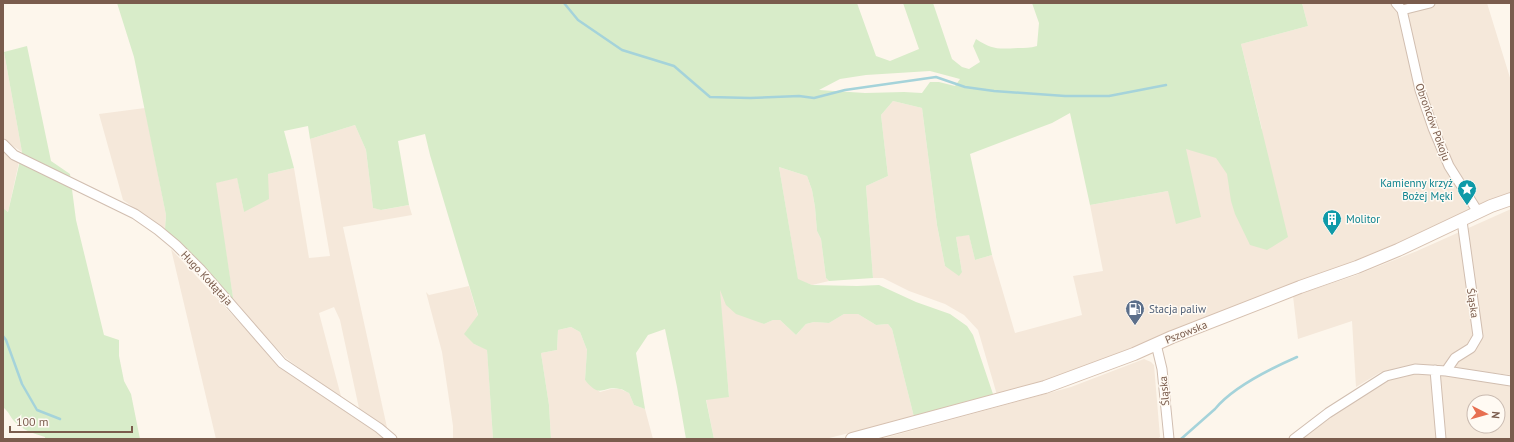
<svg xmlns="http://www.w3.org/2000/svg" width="1514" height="442" font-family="'PT Sans',sans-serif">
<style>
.residential{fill:#f5e8da;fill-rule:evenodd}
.green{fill:#d8ecc9;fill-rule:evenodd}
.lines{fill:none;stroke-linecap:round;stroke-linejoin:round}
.stream{stroke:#a5d3da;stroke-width:2.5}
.street-casing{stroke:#d1beb0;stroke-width:11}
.secondary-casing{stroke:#d6c0b0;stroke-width:14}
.street{stroke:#fff;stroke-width:9}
.secondary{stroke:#fff;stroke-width:12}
.labels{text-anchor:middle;stroke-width:3;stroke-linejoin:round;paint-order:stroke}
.street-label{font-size:11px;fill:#7a5c4d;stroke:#fffaf3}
.culture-label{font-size:11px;fill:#0d838f;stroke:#fffaf3;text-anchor:end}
.service-label{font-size:11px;fill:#4e5e75;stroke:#fffaf3;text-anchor:start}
</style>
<rect width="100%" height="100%" fill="#fdf6ec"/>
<path class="residential" d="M1302 3H1487L1511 81V198L1405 247 1039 384 997 395 978 330 964 315 945 304 909 291 883 278H873L866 186 888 176 881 115 893 101 922 108 937 225 945 266 962 272 956 237 969 234 975 260 992 255 1015 333 1082 315 1073 276 1103 271 1090 205 1168 191 1186 149 1262 129 1241 44 1308 26Z
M3 51 4 52 22 152 3 139Z
M145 108 166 215 165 229 123 200 99 114Z
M355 125 366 150 373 208 382 210 409 205 412 215 343 227 388 432 360 413 340 320 334 307 319 313 342 400 286 358 234 304 215 183 237 177 244 212 268 174 294 168 309 258 330 256 310 139Z
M3 150 19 162 8 212 3 208Z
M779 167 807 176 812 190 815 207 817 231 821 239 826 278 829 281 812 285 798 280Z
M1511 209V375L1417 364 1381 372 1356 387 1352 321 1298 339 1293 296 1354 276 1417 251Z
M171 249 282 368 387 439H216Z
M469 286 478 316 474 344 487 349 493 439H453V426L442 352 426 292 429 295Z
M719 288 756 320 764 324 773 320H780L796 335 806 324 814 322 829 323 844 314H858L876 325 888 324 892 329 914 417 825 439H714L706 399 729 396Z
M571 327 580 332 587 350 585 380 600 392 611 389H620L629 393 634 405 645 409 653 439H551L549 405 541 353 557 350 558 330Z
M1144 359 1151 362 1154 365 1160 437 1157 439H881L1071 387Z
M1415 369 1511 381V439H1293L1386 376ZM1474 402H1498V426H1474Z"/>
<path class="green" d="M117 3H857L876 56 890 61 919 49 903 3H933L952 59 962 67 969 69 980 62 973 46 976 39C993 50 998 49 1018 48 1025 48 1030 48 1037 46L1039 23 1032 3H1302L1308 26 1241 44 1288 237 1267 250 1250 245 1235 214 1231 201 1227 174 1216 158 1186 149 1201 217 1176 224 1168 191 1090 205 1070 113 1052 123 970 154 992 255 975 260 969 235 956 237 962 272 959 276 945 266 937 225 922 108 893 101 881 115 888 176 866 186 873 278 829 281 826 278 821 239 817 231 815 207 812 190 807 176 779 167 798 279 812 285 857 286 879 285 916 302 950 314 967 326 973 335 994 397 914 417 892 329 888 324 876 325 858 314H844L829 323 814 322 806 324 796 335 780 320H773L764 324 736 314 726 305 720 290 729 397 706 400 714 439H686L677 387 665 329 648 335 636 353 645 409 634 405 629 393C626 392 623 389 620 389 602 385 601 400 585 380L587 350 580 332 571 327 558 330 557 350 541 353 549 405 551 439H493L487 350 474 344 464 334 478 315 430 155 425 134 398 141 409 205 381 210 373 208 366 150 355 125 310 139 308 126 284 131 294 168 268 174 269 199 244 212 237 178 216 183 234 304 206 270 165 229 166 215 134 57ZM930 71 960 79 955 86 939 82H930L922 93 904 92 865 93 819 90 840 79 866 75Z
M27 46 51 161 70 174 76 220 104 335 119 340V356L124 381 131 394 140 439H45V437C35 434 22 430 15 422 10 417 10 413 3 407V208L8 212 22 152 4 52Z"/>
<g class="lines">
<path class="stream" d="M564 3 578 20 622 50 674 66 710 97 750 98 799 96 814 98 845 90 936 77 965 87 994 91 1065 96H1109L1166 85
M3 336 6 340 22 384 37 410 60 419
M1181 439 1215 409C1232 388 1272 368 1297 357"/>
<defs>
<path id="street" d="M1396 3 1402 10 1420 90 1433 128 1449 166 1478 212
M1402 10 1430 3
M3 144 14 155 135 214 158 230 176 245 201 270 282 363 379 428 392 439
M1156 344 1162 369 1169 439
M1435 370 1441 439
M1446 371 1455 358 1471 348 1478 336 1462 221
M1294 439 1328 413 1386 376 1415 369 1446 371 1511 381"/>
<path id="secondary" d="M852 439 1045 387 1134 354 1172 337 1300 287 1357 267 1398 250 1491 206 1511 199"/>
</defs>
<use href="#street" class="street-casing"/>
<use href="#secondary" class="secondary-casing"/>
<use href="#street" class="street"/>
<use href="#secondary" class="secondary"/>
</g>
<defs>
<symbol id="sight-pin" viewBox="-11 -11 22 30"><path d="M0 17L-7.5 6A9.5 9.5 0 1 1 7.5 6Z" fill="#0f9aa8" stroke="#fffaf3"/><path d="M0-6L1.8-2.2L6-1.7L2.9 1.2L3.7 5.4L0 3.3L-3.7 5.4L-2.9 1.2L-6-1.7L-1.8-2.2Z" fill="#fff"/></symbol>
<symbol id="building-pin" viewBox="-11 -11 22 30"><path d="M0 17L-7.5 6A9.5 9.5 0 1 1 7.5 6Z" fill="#0f9aa8" stroke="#fffaf3"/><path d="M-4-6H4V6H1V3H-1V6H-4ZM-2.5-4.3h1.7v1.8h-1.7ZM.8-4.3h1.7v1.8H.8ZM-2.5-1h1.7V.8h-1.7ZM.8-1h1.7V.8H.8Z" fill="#fff"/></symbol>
<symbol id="fuel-pin" viewBox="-11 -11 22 30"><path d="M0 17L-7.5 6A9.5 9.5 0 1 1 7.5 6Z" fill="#5c6f8a" stroke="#fffaf3"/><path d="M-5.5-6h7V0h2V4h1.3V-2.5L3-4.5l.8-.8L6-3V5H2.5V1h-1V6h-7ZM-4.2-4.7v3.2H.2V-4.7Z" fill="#fff"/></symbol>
</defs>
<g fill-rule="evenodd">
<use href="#sight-pin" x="1456" y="178" width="22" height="30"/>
<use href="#building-pin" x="1321" y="208" width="22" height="30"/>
<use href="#fuel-pin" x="1124" y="298" width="22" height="30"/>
</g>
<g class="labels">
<g class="street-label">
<text transform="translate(1433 122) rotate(70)" y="4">Obrońców Pokoju</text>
<text transform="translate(207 278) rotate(47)" y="4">Hugo Kołłątaja</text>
<text transform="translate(1473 303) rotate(81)" y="4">Śląska</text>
<text transform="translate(1186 332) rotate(-22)" y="4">Pszowska</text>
<text transform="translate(1164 391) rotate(-95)" y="4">Śląska</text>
</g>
<g class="culture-label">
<text x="1453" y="187">Kamienny krzyż<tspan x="1453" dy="13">Bożej Męki</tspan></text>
<text x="1346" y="223" text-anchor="start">Molitor</text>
</g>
<g class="service-label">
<text x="1149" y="313">Stacja paliw</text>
</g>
</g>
<rect width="1514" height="442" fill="none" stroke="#7a5c4d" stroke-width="8"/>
<g transform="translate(1486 414) rotate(96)"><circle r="19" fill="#fffaf3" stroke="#cabbb1"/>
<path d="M0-3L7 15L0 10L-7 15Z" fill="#e76f51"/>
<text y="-6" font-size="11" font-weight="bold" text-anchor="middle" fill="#7a5c4d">N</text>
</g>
<path d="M10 426v6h122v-6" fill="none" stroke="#7a5c4d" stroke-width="2"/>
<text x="16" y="426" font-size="12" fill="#7a5c4d" stroke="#fffaf3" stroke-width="3" paint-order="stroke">100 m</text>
</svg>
